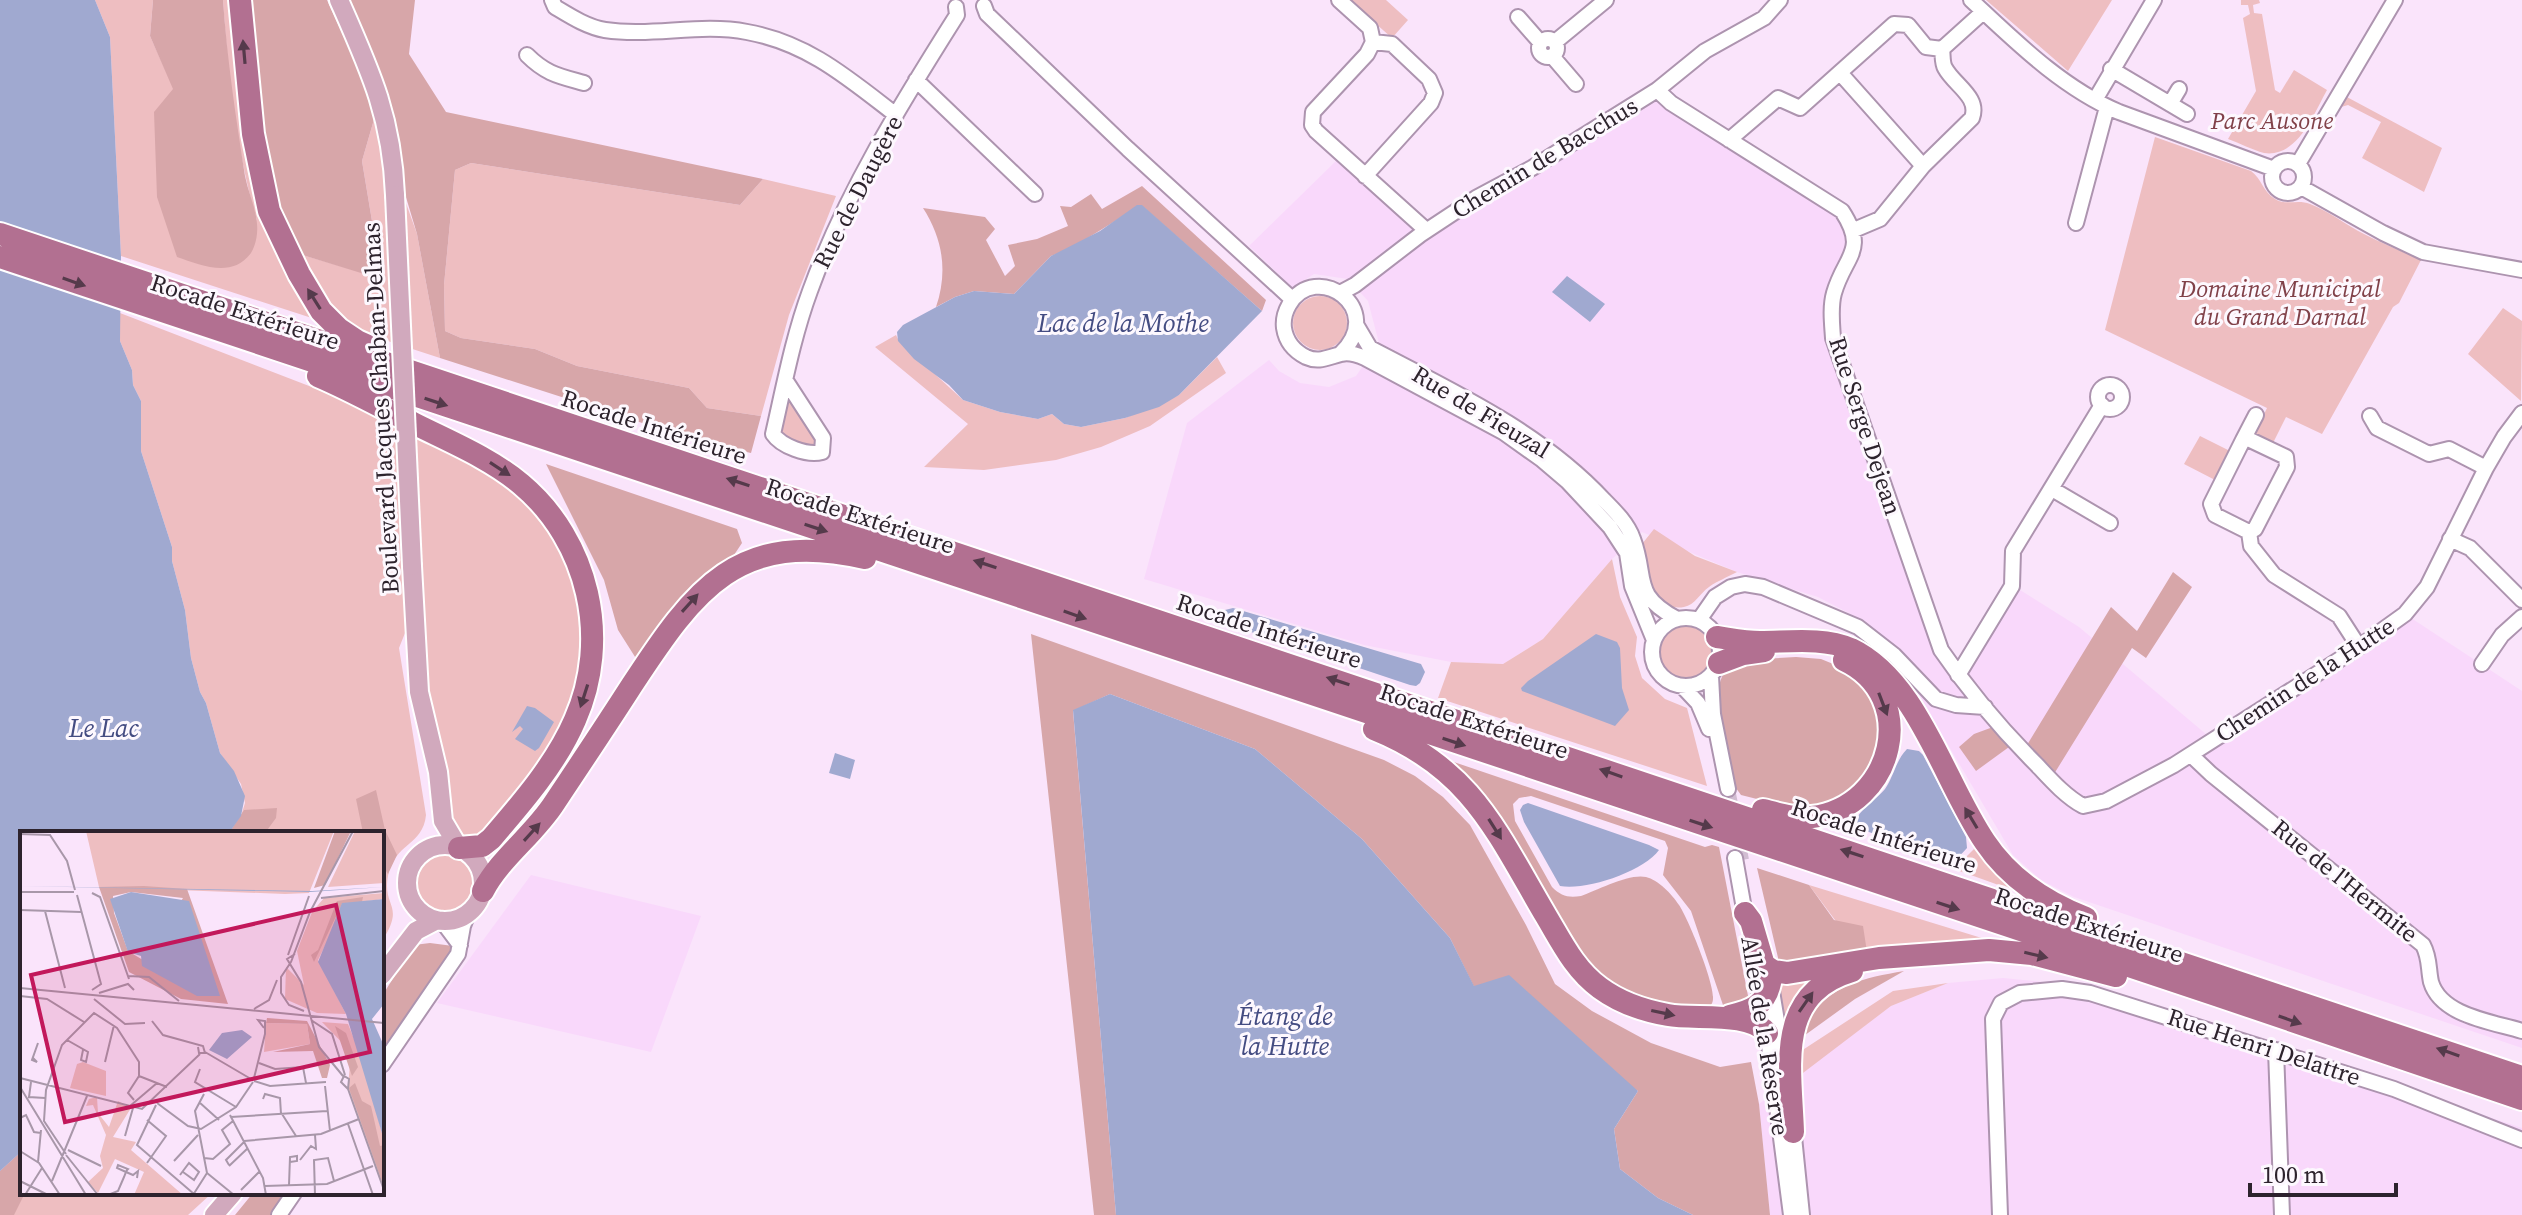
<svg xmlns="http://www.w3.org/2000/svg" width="2522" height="1215" font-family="'Source Serif 4',serif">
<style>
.built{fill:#f9d8fb}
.green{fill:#eebec1}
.forest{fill:#d7a6a9}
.water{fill:#a0a9d0}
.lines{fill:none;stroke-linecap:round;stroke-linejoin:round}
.minor-tunnel{stroke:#d1bdd2;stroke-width:14;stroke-dasharray:14 7;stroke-linecap:butt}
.minor-casing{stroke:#ad94af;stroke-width:18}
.major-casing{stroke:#fff;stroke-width:22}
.highway-casing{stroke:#fff;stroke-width:26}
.minor{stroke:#fff;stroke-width:14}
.major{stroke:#d1a9bd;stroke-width:18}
.highway{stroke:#b27091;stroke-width:22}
.major-bridge-casing{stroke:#fff;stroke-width:22;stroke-linecap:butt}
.major-bridge{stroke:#d1a9bd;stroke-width:18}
.oneway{fill:#553a4b}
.labels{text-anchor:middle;stroke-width:6;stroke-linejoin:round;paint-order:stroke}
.park-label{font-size:24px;font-style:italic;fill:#814149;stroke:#fdf8fe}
.street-label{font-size:24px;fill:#2d232d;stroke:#fdf8fe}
.water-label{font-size:26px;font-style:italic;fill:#444c82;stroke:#fdf8fe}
.inset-road{fill:none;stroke:#a897a9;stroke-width:2}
.view{fill:#c2185b;fill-opacity:0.15;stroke:#c2185b;stroke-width:4}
.inset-edge{fill:none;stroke:#2d232d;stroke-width:4}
</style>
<rect width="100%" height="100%" fill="#fae4fb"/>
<path class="built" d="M1657 90 1842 211 1854 230 1831 321 1941 650 1965 681 2017 588 2079 627 2213 740 2405 614 2522 691V1048L2074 897 2041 880 2013 855 1892 650 1866 622 1818 597 1737 572 1642 532 1612 559 1543 639 1503 664 1451 662 1364 645 1144 579 1187 423 1269 360 1279 371 1300 383 1329 387 1356 376 1379 343 1368 301 1348 279 1314 274 1293 288 1249 246 1337 160 1420 235Z
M531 875 701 916 651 1052 437 1003Z
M2003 978 2075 985 2160 1008 2522 1128V1215H1770L1759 1104 1891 1006 1948 983Z"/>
<path class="green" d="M95 0H153L150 36 174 89 257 221C236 149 228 74 223 0H234L239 63 321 321 121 256 110 37Z
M1349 0H1386L1408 20 1392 38Z
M1986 0H2112L2068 71Z
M2241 0H2259L2260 3 2253 5 2254 13 2262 14 2275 90 2280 93 2294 70 2327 90C2314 113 2298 158 2264 153 2252 150 2240 143 2228 139L2256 91 2243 18 2250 14 2248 5H2241Z
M2345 96 2442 148 2424 192 2362 158 2381 122 2348 105 2341 107Z
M375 116 417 234 440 358 348 328 327 309 296 253 374 276 378 257 362 161Z
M2155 137 2251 171C2262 179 2263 192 2275 199 2286 206 2298 199 2310 204 2329 211 2346 225 2364 234 2383 244 2402 251 2421 260L2399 303 2393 307 2322 434 2286 417 2272 445 2254 435 2267 408 2105 330Z
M471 163 740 205 763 179 836 196 789 315 761 416 707 408 689 388 577 366 535 349 461 338 445 331 444 285 455 170Z
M1293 323a27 27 0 1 1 54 0a27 27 0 1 1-54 0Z
M2503 308 2522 321 2521 401 2468 354Z
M120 313 348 401 464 459 533 506 573 568 588 627 577 702 502 822 468 843 454 833 407 628 399 648 426 815C423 846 394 843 388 876 382 908 406 904 382 941V833H229L241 816 245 803 241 784 220 753 206 703 200 692 191 658 185 610 172 561V547L141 451V401L133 385 132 370 120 341Z
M896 335 899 341 963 400 1000 412 1038 419 1052 414 1064 424 1081 427 1125 418 1179 395 1217 357 1226 373 1150 426 1101 447 1056 460 984 470 924 467 968 424 875 347Z
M788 400H791L816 433 817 443 815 445H804L780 433Z
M2200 436 2232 452 2217 481 2184 464Z
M1654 529 1695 556 1737 572C1728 577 1717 581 1709 587 1700 593 1695 605 1684 607 1651 613 1646 566 1642 544Z
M1612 559 1620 597 1637 637 1635 656 1642 678 1665 699 1687 708 1707 786 1438 698 1451 662 1503 664 1543 639Z
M1660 652a27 27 0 1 1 54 0a27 27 0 1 1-54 0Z
M1972 839 2032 897 1954 869 1974 849Z
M416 884a30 30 0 1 1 60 0a30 30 0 1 1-60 0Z
M1809 885 1985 939 1867 952 1835 920Z
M1827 973 1784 1037 1779 985Z
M1948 983 1891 1006 1799 1076 1798 1053 1893 991Z
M22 1151V1193H212L188 1215H0V1171Z"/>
<path class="forest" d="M153 0H223C227 59 236 118 245 176 248 192 256 208 257 224 258 233 256 245 251 253 232 279 201 265 177 257L157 197 154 112 173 89 150 36Z
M247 0H327L358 68 375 116 362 161 378 257 374 277 296 253 270 185Z
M347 0H415L409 54 446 112 763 179 740 205 471 163 455 170 444 285 445 331 461 338 535 349 577 366 689 388 707 408 761 416 751 453 692 439 440 358 417 234Z
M1142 186 1266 300 1262 311 1141 205 1070 249 1051 256 1014 294 974 291 955 297 936 307C948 272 943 239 923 208L985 217 995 229 986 240 1005 276 1015 266 1008 245 1037 239 1068 226 1060 206 1071 207 1091 194 1102 209Z
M546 464 737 529 742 543 732 558 677 605 637 660 618 630 604 580Z
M2173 572 2192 587 2146 658 2132 648 2054 774 2027 745 2111 607 2137 631Z
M1031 634 1384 760 1415 776 1443 797 1470 825 1526 925 1555 984 1592 1011 1651 1043 1720 1067 1751 1062 1759 1104 1770 1215H1693L1658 1198 1620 1169 1614 1129 1638 1091 1474 987 1450 938 1362 839 1255 749 1110 694 1073 711 1116 1215H1094Z
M1796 657 1821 659 1843 668 1863 687 1878 712 1882 736 1877 761 1847 798 1801 810 1741 795 1733 784C1726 750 1706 700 1726 669L1763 659Z
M1993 727 2009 747 1976 771 1959 747 1974 734Z
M1442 758 1705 847 1712 845 1719 847 1750 1006 1724 1008 1691 911 1663 875 1668 848 1665 841 1531 796 1519 798 1513 804 1515 821 1552 887C1561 896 1568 898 1581 896 1597 890 1630 873 1646 877 1658 880 1672 894 1679 905 1688 918 1714 982 1713 998 1713 1004 1711 1004 1708 1009L1660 1007 1589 973Z
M376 790 385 830 397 855 388 874 382 865V833H363L356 799Z
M277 808 276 818 265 833H229L244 810Z
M1757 868 1809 885 1834 920 1863 926 1867 952 1779 962Z
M430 943 453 946 451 954 382 1057V996L414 945Z
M1904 971 1855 999 1801 1038C1818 988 1857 979 1904 971Z
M22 1151V1193H25L14 1215H0V1171Z
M253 1193H287L272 1215H235Z"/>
<path class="water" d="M0 0H95L110 37 121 256 120 341 132 370 133 385 141 401V451L172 547V561L185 610 191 658 200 692 206 703 220 753 234 771 245 796 241 816 229 833H22V1151L0 1171Z
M1137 205H1142L1262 311 1179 395 1159 407 1125 418 1081 427 1064 424 1052 414 1038 419 1000 412 963 400 949 385 914 359 898 341 897 332 903 325 955 297 974 291 1014 294 1051 256 1100 231Z
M1567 276 1605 304 1590 322 1552 292Z
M1233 608 1421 664 1425 672 1420 683 1416 686 1410 685 1230 625 1224 621 1225 610Z
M1596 634 1617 642 1620 648 1622 688 1629 710 1615 726 1522 691 1521 688 1528 681Z
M1110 694 1255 749 1362 839 1450 938 1474 986 1509 975 1638 1091 1614 1129 1620 1169 1658 1198 1693 1215H1116L1073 710Z
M527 706 535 708 554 722 539 748 535 751 515 739 523 729 520 726 512 732Z
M1907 749 1919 751 1923 755 1966 837 1967 848C1958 858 1955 860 1942 857L1863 830 1855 823C1859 809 1876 800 1885 789 1894 776 1896 760 1907 749Z
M835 753 855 760 850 779 829 773Z
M1528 803 1649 845 1659 850C1643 872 1585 891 1560 886L1524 822 1520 810 1523 805Z"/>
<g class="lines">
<path class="minor-tunnel" d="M1728 789 1742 860"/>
<defs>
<path id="minor" d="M552 0 555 7C570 16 587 27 605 30 652 37 700 23 747 32 808 43 848 78 896 115
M1339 0 1370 28 1373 42
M1971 0C2015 41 2062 88 2119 112L2274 169
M984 6 987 14 1128 149 1292 299
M1518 17 1540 42
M1539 48a9 9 0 1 1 18 0a9 9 0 1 1-18 0Z
M1373 42 1367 54 1313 112 1312 125 1316 131 1426 230
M1555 42 1606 0
M527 55C546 74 559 76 584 83
M1552 56 1576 84
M2111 69 2187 114
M1841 74 1923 166
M916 80 1035 194
M1657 90 1671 103 1842 211C1868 251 1845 255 1834 293 1830 307 1832 323 1833 338L1941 650C1969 691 2002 730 2037 765 2051 780 2065 796 2083 806L2106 801 2174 765 2359 647 2405 614 2427 587 2486 468 2504 437 2522 413
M2095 100 2154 0
M2170 104 2179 89
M1729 140 1778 98 1800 108 1894 24 1908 25 1926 47 1942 49 1983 12
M2272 177a16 16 0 1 1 32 0a16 16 0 1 1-32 0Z
M2298 164 2395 0
M1365 176 1431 103 1435 93 1429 79 1392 44 1373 42
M2301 187 2383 233 2423 252 2522 270
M2076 223 2107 107
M1854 230 1880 219 1923 166 1972 118C1980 97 1954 85 1945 68 1942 63 1943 55 1942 49
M1340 293 1355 285 1420 235 1476 198 1532 168 1657 90 1705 51 1764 18 1780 0
M1357 326 1370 348C1452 391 1540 431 1604 500 1615 511 1628 524 1633 539 1648 579 1631 594 1677 619
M1341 353C1387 309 1316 259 1289 305 1285 312 1283 320 1284 328 1286 341 1294 351 1306 357 1319 363 1328 357 1341 354 1348 352 1358 355 1365 358L1503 432 1541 459 1568 482 1610 527 1627 553 1632 586 1654 640
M786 381 823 438 822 452C807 456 781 446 773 434 784 386 793 337 810 291 845 194 902 102 957 15L956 7
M2098 397a12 12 0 1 1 24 0a12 12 0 1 1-24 0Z
M2370 416 2377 428 2429 454 2449 449 2486 468
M2246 438 2286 457 2287 467 2255 529 2249 532 2215 515 2211 504 2243 440Z
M2243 440 2256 415
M2052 489 2110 523
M2249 532 2251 546 2274 575 2339 616 2359 647
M2450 539 2470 548 2522 600
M1652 652a34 34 0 1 1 68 0a34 34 0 1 1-68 0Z
M1699 620 1715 597 1731 587 1745 584 1763 587 1858 627 1894 655 1936 699 1956 705 1985 707
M2482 664 2502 635 2522 617
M1958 675 2012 586 2013 551 2102 405
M1711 676 1713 714 1728 789
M1682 686 1698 703 1709 729
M2191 755 2211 774 2423 945C2430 958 2428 968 2431 982 2441 1016 2493 1022 2522 1031
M1735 858 1746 920
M442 921 460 945
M1752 953 1769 1045 1791 1215
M1771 985 1784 1063
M2276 1050 2282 1215
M382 1065 458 954 463 926 468 913
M1793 1127 1802 1215
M279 1215 294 1193
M2000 1215 1993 1019 2001 1003 2020 993 2062 989 2090 993 2394 1089 2522 1140"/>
<path id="major" d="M339 0C370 70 392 117 395 195
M412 566 419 692 438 772 443 821 459 848
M407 883a38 38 0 1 1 76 0a38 38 0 1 1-76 0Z
M382 975 416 931 437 920
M214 1215 233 1193"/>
<path id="highway" d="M240 0 253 134 269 211 299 274 321 311 339 329 357 341 375 349
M0 234 2522 1077
M0 257 2216 995 2522 1099
M318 376C351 390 383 408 415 424 451 442 490 458 521 484 589 541 611 639 575 720 556 764 522 803 491 839L482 846 459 848
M1717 637C1731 639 1745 642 1760 642 1789 642 1823 637 1851 649 1918 681 1944 782 1985 842 2009 878 2047 903 2086 918
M1719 663 1743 654 1764 651
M1374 729C1471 768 1496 831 1546 916 1562 943 1575 970 1600 988 1619 1002 1645 1011 1668 1015 1695 1020 1749 1011 1767 1033
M1763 810C1779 814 1795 819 1812 817 1894 807 1921 696 1844 660
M483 891C501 857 534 835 555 802 581 763 607 724 632 685 695 589 738 529 865 558
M1745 913 1751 921 1764 965 1773 971 1787 973 1879 958 1989 950 2032 954 2116 976
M1730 1016C1751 1011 1765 1006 1770 983
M1793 1132C1791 1068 1774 994 1852 971"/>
</defs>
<use href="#minor" class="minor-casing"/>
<use href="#major" class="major-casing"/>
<use href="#highway" class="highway-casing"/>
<use href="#minor" class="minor"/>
<use href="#major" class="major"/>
<use href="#highway" class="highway"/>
<defs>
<path id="major-bridge" d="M395 195 412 566"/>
</defs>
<use href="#major-bridge" class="major-bridge-casing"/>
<use href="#major-bridge" class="major-bridge"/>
</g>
<defs><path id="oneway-solid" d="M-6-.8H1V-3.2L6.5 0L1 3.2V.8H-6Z" transform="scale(2)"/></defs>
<g class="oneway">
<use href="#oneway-solid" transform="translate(244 52) rotate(-95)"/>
<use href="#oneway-solid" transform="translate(74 282) rotate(19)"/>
<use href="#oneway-solid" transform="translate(314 299) rotate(-122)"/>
<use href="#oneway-solid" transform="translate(436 402) rotate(18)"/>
<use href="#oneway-solid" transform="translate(500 469) rotate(33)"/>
<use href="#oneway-solid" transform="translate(738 482) rotate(-162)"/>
<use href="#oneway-solid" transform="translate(816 528) rotate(18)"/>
<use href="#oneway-solid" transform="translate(985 564) rotate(-162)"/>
<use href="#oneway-solid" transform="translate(690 603) rotate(-48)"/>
<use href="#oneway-solid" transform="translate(1075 615) rotate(19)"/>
<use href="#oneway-solid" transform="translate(1338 681) rotate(-162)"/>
<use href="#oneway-solid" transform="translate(584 696) rotate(108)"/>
<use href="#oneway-solid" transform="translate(1883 704) rotate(69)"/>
<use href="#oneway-solid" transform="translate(1454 742) rotate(18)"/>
<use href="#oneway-solid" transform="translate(1611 773) rotate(-161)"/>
<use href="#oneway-solid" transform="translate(1971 818) rotate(-121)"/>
<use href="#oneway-solid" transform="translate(1701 824) rotate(18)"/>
<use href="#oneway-solid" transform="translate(1495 829) rotate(58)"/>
<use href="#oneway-solid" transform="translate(532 832) rotate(-48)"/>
<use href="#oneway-solid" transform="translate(1852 853) rotate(-162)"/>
<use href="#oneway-solid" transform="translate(1948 906) rotate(18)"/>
<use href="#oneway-solid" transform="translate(2036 955) rotate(13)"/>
<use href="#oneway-solid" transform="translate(1806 1002) rotate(-55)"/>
<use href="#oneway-solid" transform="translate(1663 1013) rotate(12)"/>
<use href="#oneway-solid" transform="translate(2290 1020) rotate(19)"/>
<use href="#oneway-solid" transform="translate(2448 1052) rotate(-161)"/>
</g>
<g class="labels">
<g class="park-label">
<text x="2272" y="129">Parc Ausone</text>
<text x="2280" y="297">Domaine Municipal<tspan x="2280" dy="28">du Grand Darnal</tspan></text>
</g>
<g class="street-label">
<text transform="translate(1545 158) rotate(-31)" y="8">Chemin de Bacchus</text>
<text transform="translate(858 192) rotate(-63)" y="8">Rue de Daugère</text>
<text transform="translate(245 312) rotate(18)" y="8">Rocade Extérieure</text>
<text transform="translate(381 408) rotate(-93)" y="8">Boulevard Jacques Chaban-Delmas</text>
<text transform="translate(1481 412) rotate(31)" y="8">Rue de Fieuzal</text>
<text transform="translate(1865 426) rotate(72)" y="8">Rue Serge Dejean</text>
<text transform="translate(654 427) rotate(18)" y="8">Rocade Intérieure</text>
<text transform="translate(860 516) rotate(18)" y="8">Rocade Extérieure</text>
<text transform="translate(1269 631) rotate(18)" y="8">Rocade Intérieure</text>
<text transform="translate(2305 680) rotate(-33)" y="8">Chemin de la Hutte</text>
<text transform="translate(1474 721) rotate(18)" y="8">Rocade Extérieure</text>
<text transform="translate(1884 836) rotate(18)" y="8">Rocade Intérieure</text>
<text transform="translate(2345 881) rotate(39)" y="8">Rue de l'Hermite</text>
<text transform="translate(2089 925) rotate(18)" y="8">Rocade Extérieure</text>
<text transform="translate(1765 1036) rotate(81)" y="8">Allée de la Réserve</text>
<text transform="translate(2264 1047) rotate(18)" y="8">Rue Henri Delattre</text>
</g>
<g class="water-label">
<text x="1123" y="332">Lac de la Mothe</text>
<text x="104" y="737">Le Lac</text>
<text x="1285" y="1025">Étang de<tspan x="1285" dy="30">la Hutte</tspan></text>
</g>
</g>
<g transform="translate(20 831)">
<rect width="364" height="364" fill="#fae4fb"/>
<path d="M66 0H314L289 62 265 63 79 56ZM335 0H364V52L308 56ZM364 62V68L340 71 311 103 298 129 326 183 297 182 265 168 266 136 284 154 277 120 292 81 304 67ZM302 191 328 193 342 228 364 309V358L328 256 331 221ZM246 192 287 193 290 213 244 221ZM63 231 86 240V265L50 257 57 233ZM77 266 78 282 89 296 98 270 111 277 93 306 116 311 111 319 163 364H114L124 341 95 328 78 362 68 351 83 337 80 325 86 304 73 274 66 275 69 268Z" fill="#eebec1"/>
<path d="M315 0H331L305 54 294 57ZM124 55 167 58 208 173 161 168 109 141 79 56ZM111 61 163 67 123 129 108 120 94 82 93 65ZM343 66 342 71 322 73 294 131 291 124 298 119 317 70ZM247 187 287 190 310 234 307 247H302L293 220 253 221 290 213 287 193 246 192ZM315 195 326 202 338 236 332 245ZM335 252 342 270 351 275 360 315 364 314V356L329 257Z" fill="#d7a6a9" fill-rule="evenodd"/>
<path d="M0 55 292 60 364 56 290 61ZM111 61 169 70 200 165H177L122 135 121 125 108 121 90 68ZM364 68V173L352 188 364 215V309L326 183 298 131 322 72ZM222 199 232 206 207 228 189 219 202 202Z" fill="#a0a9d0"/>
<path class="inset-road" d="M0 3 30 4 47 30 55 59M0 61H54M72 62 80 66 109 148M57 64 81 153 72 159M301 67 364 60M0 79 61 81M25 80 45 157M275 123 267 128 281 151 299 216 323 245M268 124 289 65M271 131 290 81 333 0M271 131 261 146V162L269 174 284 180M108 145 129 146 159 170M0 157 364 192M79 162 108 153 114 159M0 165 27 168 64 191M74 168 105 193 125 192M234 178 249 169 257 149M291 189 312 203 325 244M132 190 143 204 183 215 185 222H179L178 216M47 209 68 221 66 231 61 229 63 219M185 221 231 248M13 227 17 231 12 229 18 212M85 231 94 194M239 232 255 238 283 236 286 252M180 238 175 251 216 276M0 247 122 278 180 223M234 247 245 203V190L238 189 244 197M234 250 250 255 306 251M11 251 9 266 25 267M305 255 310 300M0 256 66 364M328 258 321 251 324 245 329 248 328 258 364 359M184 263 175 280 187 342 214 364M243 268 245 263 260 267 261 283M114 269 108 262 119 245M179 271 199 289M137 272 168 295 181 298 216 276 233 251M136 274 117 314 174 363M110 275 137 252M262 283 276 305M210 284 243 347 246 364M211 286 307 280M0 287 6 284 14 301 21 302M328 293 353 364M105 305 113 277M224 310 301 303 339 288M48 319 81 335M0 320 19 332 40 364M46 323 24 290 26 259 42 214 74 182 97 197 119 231V245L147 256M46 324 78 364M184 327 193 328 210 313 202 299 213 290M280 329 291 315 296 318 295 304M154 330 178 304M18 331 21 299M127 332 146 305 127 289M209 334 206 329 224 311M209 335 228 317M160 344 169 332 179 341 174 349 163 341M0 350 28 364M32 350 67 265M269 354 270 326 277 325V330L270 331M245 355 307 353 353 335M221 359 240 340M5 364 22 337M88 364 98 360 104 346 106 341 107 339 108 338 98 334 97 337 106 341 113 344 118 340 117 347M173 364 187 342M295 364 294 329 308 327 314 350"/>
<path class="view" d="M316 74 350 221 45 291 11 144Z"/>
<rect width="364" height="364" class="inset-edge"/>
</g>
<path d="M2250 1183v12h146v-12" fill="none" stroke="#2d232d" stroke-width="4"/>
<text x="2262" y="1183" font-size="24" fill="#2d232d" stroke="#fdf8fe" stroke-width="6" paint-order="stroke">100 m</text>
</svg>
